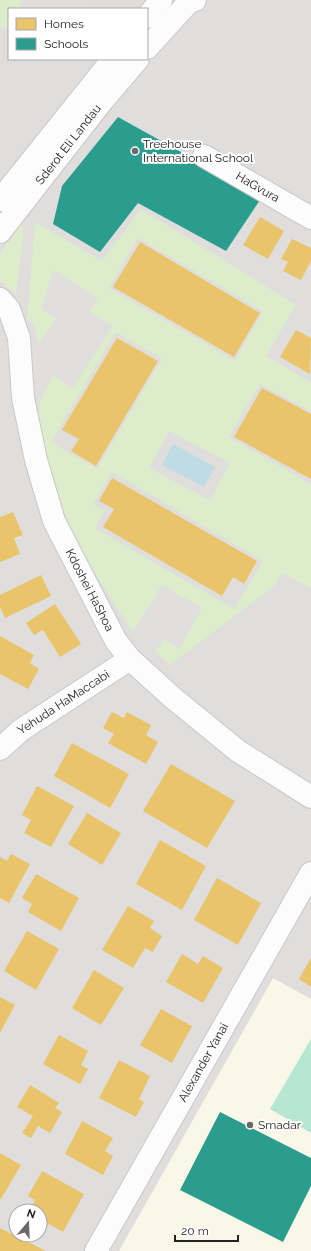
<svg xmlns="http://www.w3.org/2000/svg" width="311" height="1251" font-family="Raleway,sans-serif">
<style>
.residential{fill:#dfdedc;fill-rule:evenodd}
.education{fill:#f8f7e8}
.grass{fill:#ddeccb;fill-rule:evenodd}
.pitch{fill:#b7e6d2}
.parking{fill:#e0dfde}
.water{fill:#bfdbe3}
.homes{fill:#e9c46a}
.schools{fill:#2a9d8f}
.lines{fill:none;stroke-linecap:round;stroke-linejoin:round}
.minor-casing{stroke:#c9c8c7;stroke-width:24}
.tertiary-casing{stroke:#c9c8c7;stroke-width:24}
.minor{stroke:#fdfcfc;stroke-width:22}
.tertiary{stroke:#fdfcfc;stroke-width:22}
.poi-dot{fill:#6a6968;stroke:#fff;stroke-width:1.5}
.labels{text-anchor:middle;stroke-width:4;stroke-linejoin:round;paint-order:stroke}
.street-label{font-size:12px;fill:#222;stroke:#fff}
.poi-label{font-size:12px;fill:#222;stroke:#fff;text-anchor:start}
</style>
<rect width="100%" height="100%" fill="#f0eeeb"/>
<path class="residential" d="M0 0H311V1251H0ZM9 9H147V59H9ZM16 1211H40V1235H16Z"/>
<path class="education" d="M273 978 311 999V1251H119Z"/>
<path class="grass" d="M0 0H23L18 9H9V23L5 29 0 26Z
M141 209 296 305 266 356 311 383V411L260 384 229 437 311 484V588L282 573 273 587 170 665 155 651 164 639 179 648 202 608 162 585 133 632 106 591 72 532 49 473 37 436 40 401 53 375 72 389 90 312 98 298 56 319 39 344 34 324 27 319 35 222 102 261ZM138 238 263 311 235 361 109 288ZM116 332 162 359 97 469 51 442ZM169 431 230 463 210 500 149 468ZM112 472 263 561 234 609 95 528 104 511 93 504Z
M21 225 24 228 16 295 0 281V254Z"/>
<path class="pitch" d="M311 1039V1133L270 1109Z"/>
<path class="parking" d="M23 0H90L84 9H18Z
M200 0H311V195L129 95 174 22Z
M53 270 98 298 90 312 113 326 72 389 53 375 40 401 31 389 34 351 56 319 41 308Z
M162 585 202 608 179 649 164 639 155 651 133 632Z
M311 750V787L298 779Z
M276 812 311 833V898L250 862Z"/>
<path class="water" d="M173 444 215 467 204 487 162 465Z"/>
<path class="homes" d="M260 217 284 231 268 259 243 245Z
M292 239 311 248V261L301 280 283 271 288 262 281 259Z
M140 242 260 313 234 357 113 287Z
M296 330 311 338 310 374 280 357Z
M117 338 158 361 96 466 71 451 79 439 62 430Z
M262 388 311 414V479L234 437Z
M112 478 257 561 244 584 233 577 222 596 103 527 114 509 99 501Z
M13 512 23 535 14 538 20 554 0 562V517Z
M41 575 51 596 5 618 0 607V595Z
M55 604 81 644 60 657 43 630 34 635 26 623Z
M0 636 34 655 30 663 39 669 28 689 0 674Z
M112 712 124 718 127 712 151 725 146 735 158 742 146 764 108 743 114 734 103 728Z
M72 743 129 774 110 808 54 776Z
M171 764 235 801 207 848 143 811Z
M37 786 74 806 51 847 24 833 31 820 22 815Z
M87 813 121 833 102 865 68 844Z
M160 840 206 866 182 910 136 884Z
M11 854 30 864 9 903 0 898V857L7 861Z
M36 874 79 898 61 931 28 912 32 904 22 898Z
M217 878 261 903 238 945 194 920Z
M128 906 154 921 150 928 162 936 153 952 145 948 133 968 102 950Z
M27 931 59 949 36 990 4 971Z
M182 954 198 964 203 956 223 968 203 1003 166 982Z
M311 958V987L299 979Z
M94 970 124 988 101 1025 72 1008Z
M0 997 15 1005 0 1033Z
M161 1009 192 1026 172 1063 140 1045Z
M59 1035 88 1051 81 1065 88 1069 80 1084 43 1064Z
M119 1060 150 1076 139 1099 144 1102 136 1117 99 1098Z
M30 1085 59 1103 55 1108 62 1112 50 1133 38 1126 31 1138 22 1133 33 1116 17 1107Z
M82 1121 113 1138 105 1151 113 1156 103 1175 65 1154Z
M0 1153 21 1165 1 1199 0 1198Z
M42 1171 84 1194 63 1232 40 1219V1211H29L35 1200 28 1196Z
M0 1228 46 1251H0Z"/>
<path class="schools" d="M118 117 262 197 226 251 138 203 100 252 53 224 62 186Z
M220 1112 311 1158V1186L283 1242 180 1190Z"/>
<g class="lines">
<defs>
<g id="minor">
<path id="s1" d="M204 156 311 218"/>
<path id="s2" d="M0 299 9 309 19 338 23 398 36 460 54 521 116 641 130 659 173 698 238 751 311 797"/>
<path id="s3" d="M0 749 21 730 130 659"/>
<path id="s4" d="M96 1251 311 873"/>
</g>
<g id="tertiary">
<path d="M147 17 161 0"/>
<path d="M147 48 189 2 195 0"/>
<path d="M0 200 113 59"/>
<path id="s5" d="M0 232 103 100 138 59"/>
</g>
</defs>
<use href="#minor" class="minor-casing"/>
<use href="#tertiary" class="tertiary-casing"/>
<use href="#minor" class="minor"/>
<use href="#tertiary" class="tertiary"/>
</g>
<g class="poi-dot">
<circle cx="135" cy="151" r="4"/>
<circle cx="250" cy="1125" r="4"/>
</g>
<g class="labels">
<g class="street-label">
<text dy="4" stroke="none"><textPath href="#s5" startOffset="111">Sderot Eli Landau</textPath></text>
<text dy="4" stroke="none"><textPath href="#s1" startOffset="62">HaGvura</textPath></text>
<text dy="4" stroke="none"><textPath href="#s2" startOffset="309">Kdoshei HaShoa</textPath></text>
<text dy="4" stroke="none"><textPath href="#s3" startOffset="79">Yehuda HaMaccabi</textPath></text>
<text dy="4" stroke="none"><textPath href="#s4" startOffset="217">Alexander Yanai</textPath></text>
</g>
<g class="poi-label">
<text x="143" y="148">Treehouse<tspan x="143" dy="14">International School</tspan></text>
<text x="258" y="1129">Smadar</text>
</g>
</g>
<rect x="8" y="8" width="140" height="52" fill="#ffffff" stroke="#a7a7a7"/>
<rect x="16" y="18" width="20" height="12" fill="#e9c46a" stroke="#a7a7a7"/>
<text x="44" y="28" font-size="12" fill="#222222">Homes</text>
<rect x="16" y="38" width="20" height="12" fill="#2a9d8f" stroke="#a7a7a7"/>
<text x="44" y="48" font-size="12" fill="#222222">Schools</text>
<g transform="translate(28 1223) rotate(19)"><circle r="19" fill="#ffffff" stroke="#a7a7a7"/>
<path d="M0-3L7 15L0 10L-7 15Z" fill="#6a6968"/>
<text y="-6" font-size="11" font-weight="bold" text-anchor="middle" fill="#222222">N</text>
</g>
<path d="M175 1235v6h63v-6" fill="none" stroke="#222222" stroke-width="2"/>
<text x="181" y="1235" font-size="12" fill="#222222" stroke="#ffffff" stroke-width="3" paint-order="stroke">20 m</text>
</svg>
